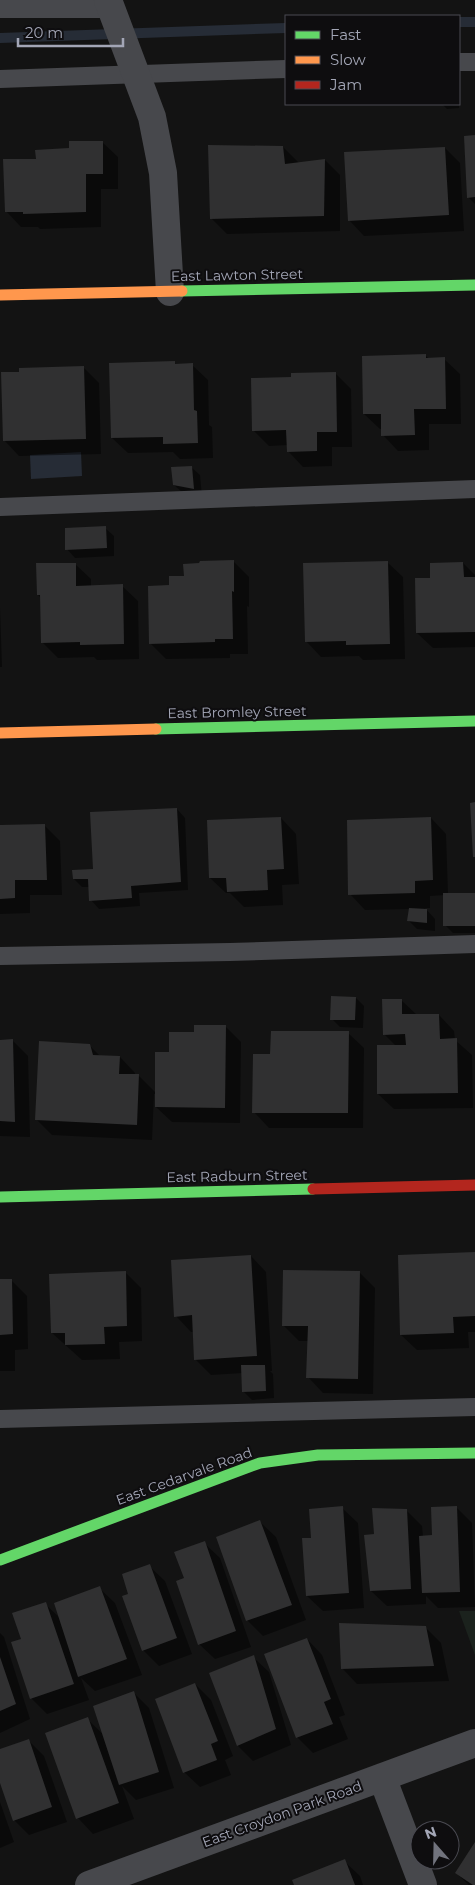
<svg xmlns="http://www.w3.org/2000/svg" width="475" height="1885" font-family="Montserrat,sans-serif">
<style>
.green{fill:#1b221d}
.water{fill:#262c36}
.shadow{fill:#0007}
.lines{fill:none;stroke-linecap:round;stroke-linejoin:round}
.stream{stroke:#262c36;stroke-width:10}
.building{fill:#303031}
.lane{stroke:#47484c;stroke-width:18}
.street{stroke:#47484c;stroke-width:28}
.fast{stroke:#63d668;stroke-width:11}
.slow{stroke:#ff974d;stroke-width:11}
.jam{stroke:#b3261e;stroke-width:11}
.labels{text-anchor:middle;stroke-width:4;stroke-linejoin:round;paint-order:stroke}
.street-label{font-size:14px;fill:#a3a6b6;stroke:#0e0d0f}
</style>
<rect width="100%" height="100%" fill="#131313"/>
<path class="green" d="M459 1611H475V1655Z"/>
<path class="water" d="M81 452 82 476 31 479 30 455Z"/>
<path class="shadow" d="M459 101V108L447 109 442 104H459Z
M475 136V204L468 197Z
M102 142 118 157V189H101V227L40 229 38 227H21L6 211 37 160Z
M283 147 299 163 325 160 340 175V231L227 234 212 219Z
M445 148 460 163 464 231 364 236 349 220Z
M426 356 429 359H444L460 374 461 424H429V450L398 451 383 435V429H380L364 414Z
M174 363 177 365H192L208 380 209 425 212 427 213 458 180 459 173 452 128 453 112 438Z
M83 367 99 383 101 454 19 456 4 440Z
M335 373 351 389 352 447H332V466L303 467 288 451V445L269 446 253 430 292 378Z
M191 467 200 475 202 497 183 493 174 485Z
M105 528 114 536V556L75 558 67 549Z
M233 561 249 577V607L247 606 248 654H230V658L166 659 151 644 185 577Z
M387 562 403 577 405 659 363 660 359 656 321 657 306 641Z
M463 563 475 575V647L433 648 417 633 432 579Z
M75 564 91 579V587L122 586 138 601 139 659 97 660 94 657 58 658 42 642 41 598 38 595Z
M0 608 2 667H0Z
M177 809 185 818 188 890 139 893 140 906 99 909 91 900 90 887H82L74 879 94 870Z
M281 818 296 834 299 884 282 885 283 905 244 907 230 893H226L210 878Z
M431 818 446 834 448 894H475V933H453L445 925V895L430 896V908H425L435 919V931L417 929 409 921 410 909 365 910 350 894Z
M0 826H45L60 841 62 895H30V913L0 914Z
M356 998 364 1006 363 1028 340 1027 332 1019Z
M401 1000 417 1015H439L454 1031 455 1040 472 1055 473 1108 394 1109 378 1094 396 1046 384 1034Z
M225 1026 241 1042 240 1123 172 1122 156 1107V1094H154L152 1140 52 1135 37 1120 89 1045 100 1056 120 1057 135 1073V1075L139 1076 156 1093 170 1053 195 1034Z
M348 1033 364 1048 363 1128H269L254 1112 272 1056Z
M12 1040 28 1056 30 1137 0 1136V1041Z
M475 1253V1332H468L469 1348 417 1350 401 1335Z
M251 1256 266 1272 272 1371H270L273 1374 274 1398 252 1400 243 1391V1373L211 1375 195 1359 194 1332H191L176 1316Z
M125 1272 141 1288 142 1341 119 1342 120 1359 82 1360 52 1333Z
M359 1272 375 1288 373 1394 323 1393 308 1377V1341H299L283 1325Z
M11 1280 27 1296 28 1349 15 1350V1371H0V1281Z
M456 1507 472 1523 475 1607 438 1608 426 1596V1604L387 1606 371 1591 375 1535 406 1510 422 1526 423 1537H433Z
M342 1508 358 1523 364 1608 323 1611 307 1596 313 1539Z
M260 1522 276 1537 306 1620 263 1636 248 1621 217 1537Z
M204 1543 220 1558 251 1647 215 1659 199 1644 185 1579Z
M149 1566 165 1581 192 1654 159 1666 143 1650 130 1594Z
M99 1588 115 1603 142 1675 95 1691 81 1678 89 1700 47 1714 32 1699 12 1643 22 1640 45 1604 60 1618Z
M425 1627 441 1643 449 1681 357 1684 342 1668Z
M0 1633 4 1637 30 1719 0 1733Z
M307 1639 322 1655 345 1715 339 1717 348 1739 313 1753 297 1737Z
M253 1657 269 1672 291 1745 253 1761 238 1746 210 1674Z
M195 1684 211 1700 233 1756 225 1760 231 1775 200 1787 184 1772Z
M133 1692 149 1708 174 1788 136 1800 122 1786 134 1819 93 1834 78 1818 87 1719 105 1736Z
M28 1740 44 1756 67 1822 29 1835 14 1820 0 1779V1750Z
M0 1802 14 1842 0 1848Z
M475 1844V1885H469L456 1873Z
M344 1861 360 1876 363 1885H295Z"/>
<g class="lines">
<path class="stream" d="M459 22H475
M0 38 286 28"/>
</g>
<path class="building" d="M475 135V197L467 198 464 136Z
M69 141H103V174H86V212L23 214V212H5L3 159H36L35 150 69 148Z
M208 145 283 146 285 164 325 159 324 216 210 219Z
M445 147 449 215 348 221 344 152Z
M426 354V358L445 357 446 409H414L415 435 381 436V414H363L362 356Z
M175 361V364L193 363 194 410 197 411 198 443 163 444V437L111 438 109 363Z
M84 366 86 439 3 441 1 372H19V368Z
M336 372 337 432H317V451L287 452 286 430 252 431 251 378 291 377V373Z
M192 466 194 489 173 485 171 467Z
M106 526 107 548 65 550V528Z
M234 560V592L232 591 233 639H215V642L149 644 148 586 169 585V576H184L183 564 199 563 200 561Z
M388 561 390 644 346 645V641L305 642 303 563Z
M463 562 464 577H475V632L416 633 415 578H430V563Z
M36 563H76V586L123 584 124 644 80 645V642L41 643 40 595H37Z
M475 802V857H473L470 803Z
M177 808 181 882 131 886 132 898 89 901 88 879H73L72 870 93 869 90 812Z
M281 817 284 869 267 870 268 890 227 892 226 878H209L207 820Z
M431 817 433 880 415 881V893L348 895 347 820Z
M45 824 47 880H15V898L0 899V825Z
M443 893H475V926H443Z
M409 908 427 909V923L407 921Z
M331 996 356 997 355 1020H330Z
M382 999H402V1014H439L440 1039 457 1038 458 1093 377 1094V1045H406L405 1034 383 1035Z
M194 1025H226L225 1108 155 1107V1052H169V1032H194Z
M271 1031H349L348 1113H252L253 1054H270Z
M13 1039 15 1122 0 1121V1040Z
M39 1041 90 1044 93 1055 120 1056 119 1074H139L137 1125 35 1120Z
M475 1252V1316L453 1317 454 1333 400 1335 398 1255Z
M251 1255 257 1356 194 1360 192 1315 174 1317 171 1260Z
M283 1270 360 1271 358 1379 306 1378 308 1326H282Z
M126 1271 127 1326 104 1327 105 1344 65 1345V1333H51L49 1274Z
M0 1279H12L13 1334 0 1335Z
M241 1365H265L266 1391 242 1392Z
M343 1506 349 1593 306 1596 302 1538H311L309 1509Z
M457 1506 460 1592 422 1593 419 1536 432 1535 431 1507Z
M372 1508 407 1509 411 1589 370 1591 364 1535 374 1534Z
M260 1520 292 1605 246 1621 216 1537Z
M205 1541 236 1631 198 1645 176 1581 184 1578 174 1552Z
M150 1564 177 1638 142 1651 122 1596 128 1594 122 1574Z
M100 1586 127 1659 78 1677 54 1603Z
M46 1602 74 1684 30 1699 11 1642 21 1639 12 1613Z
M339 1623 426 1626 434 1666 341 1669Z
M307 1638 331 1699 324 1702 333 1724 296 1738 264 1654Z
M254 1655 276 1729 237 1746 209 1673Z
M0 1657 16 1704 0 1711Z
M195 1683 218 1741 211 1744 217 1760 183 1773 155 1699Z
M134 1691 159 1772 119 1785 93 1706Z
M88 1717 119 1803 76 1819 45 1733Z
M29 1739 52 1807 13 1821 0 1783V1749Z
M475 1842V1885H473L455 1873Z
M345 1859 355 1885H294L292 1880Z"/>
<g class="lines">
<path class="lane" d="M0 9H111
M459 62H475
M0 79 286 69
M0 507 475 489
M0 956 230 952 475 944
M0 1419 475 1407"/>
<path class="street" d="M108 0 152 117 163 173 170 292
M382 1777 423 1885
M89 1885 475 1743"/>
<path class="fast" d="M182 291 475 285
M156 729 475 721
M0 1197 313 1189
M0 1560 260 1463 318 1455 475 1453"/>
<path class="slow" d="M0 295 182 291
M0 733 156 729"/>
<path class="jam" d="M313 1189 475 1185"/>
</g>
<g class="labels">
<g class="street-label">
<text transform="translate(237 275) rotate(-1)" y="5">East Lawton Street</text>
<text transform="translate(237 712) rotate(-1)" y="5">East Bromley Street</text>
<text transform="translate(237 1176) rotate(-1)" y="5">East Radburn Street</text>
<text transform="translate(184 1476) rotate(-20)" y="5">East Cedarvale Road</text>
<text transform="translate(282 1814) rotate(-20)" y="5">East Croydon Park Road</text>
</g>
</g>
<rect x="285" y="15" width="175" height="90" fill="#0e0d0f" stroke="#4a4a52"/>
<rect x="295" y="31" width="25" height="8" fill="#63d668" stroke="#4a4a52"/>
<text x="330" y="40" font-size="15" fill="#a3a6b6">Fast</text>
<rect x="295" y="56" width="25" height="8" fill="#ff974d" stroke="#4a4a52"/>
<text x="330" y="65" font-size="15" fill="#a3a6b6">Slow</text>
<rect x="295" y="81" width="25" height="8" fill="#b3261e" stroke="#4a4a52"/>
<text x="330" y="90" font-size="15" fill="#a3a6b6">Jam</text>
<g transform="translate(435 1845) rotate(340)"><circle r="24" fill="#0e0d0f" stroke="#4a4a52"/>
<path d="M0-4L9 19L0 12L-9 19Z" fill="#71737d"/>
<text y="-8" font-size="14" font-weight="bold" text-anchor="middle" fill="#a3a6b6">N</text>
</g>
<path d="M18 38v8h105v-8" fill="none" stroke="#a3a6b6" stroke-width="2.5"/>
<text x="25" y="38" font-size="15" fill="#a3a6b6" stroke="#0e0d0f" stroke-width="4" paint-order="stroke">20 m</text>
</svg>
